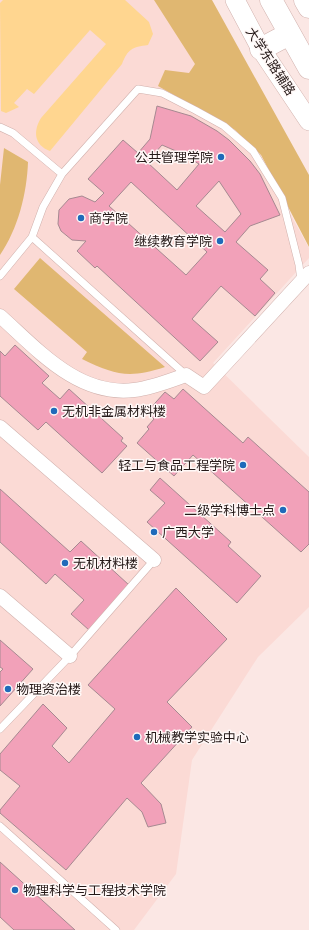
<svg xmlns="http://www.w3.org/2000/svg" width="309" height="930" font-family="Literata,'Noto Sans SC',serif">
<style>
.built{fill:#fbdad5}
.green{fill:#ffd690}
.forest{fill:#e0b771}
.building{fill:#f2a1b9;stroke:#a68991;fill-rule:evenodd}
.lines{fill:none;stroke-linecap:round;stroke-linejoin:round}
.lane-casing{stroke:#d1b1ad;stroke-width:8}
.street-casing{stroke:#d1b1ad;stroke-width:15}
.secondary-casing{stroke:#d1b1ad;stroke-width:20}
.primary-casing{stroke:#d1b1ad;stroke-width:23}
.lane{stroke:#fff;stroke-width:7}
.street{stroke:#fff;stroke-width:14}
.secondary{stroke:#fff;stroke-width:19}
.primary{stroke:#fff;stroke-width:22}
.poi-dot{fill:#206aba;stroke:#fff8f7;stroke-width:1.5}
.labels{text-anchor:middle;stroke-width:3;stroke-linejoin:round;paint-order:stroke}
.street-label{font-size:13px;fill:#251918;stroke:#fff8f7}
.poi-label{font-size:13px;fill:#251918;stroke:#fff8f7;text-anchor:start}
</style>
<rect width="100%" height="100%" fill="#fbe7e4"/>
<path class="built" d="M0 0H172L309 248V258L213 363 309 457V607L258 657 192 760 176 874 134 930H0Z"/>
<path class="green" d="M3 0H125L149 22 153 34 148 45C132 47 128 49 122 64L50 151C34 145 33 131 41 118L106 44 90 30 34 94 27 89 14 103 19 107 6 113 1 111 0 3Z"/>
<path class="forest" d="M154 0H212L309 175V247L261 155 235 130 158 86 165 70 189 73 195 64Z
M4 148 28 162C27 193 18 229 0 255V185Z
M40 258 165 367C129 379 115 375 82 359L87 352 14 289Z"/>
<path class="building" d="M157 106 191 116 217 131 229 140 250 161 260 174 280 215 250 226 236 242 268 270 260 279 275 293 255 316 221 286 192 319 218 342 200 361 97 266 95 268 77 251 86 241 72 240 61 231 58 224 59 210 69 199 82 196 95 202 104 193 88 179 123 140 138 153 150 139ZM162 145 183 154 199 164 177 190 147 162ZM219 181 241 214 225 232 196 206ZM131 182 207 252 186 275 109 206Z
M15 345 49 376 42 383 60 399 69 389 123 438 121 441 127 446 102 473 46 422 38 430 0 396V351L5 356Z
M183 389 243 443 248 437 309 492V544L301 552 193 455 174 476 137 443 149 429 147 427 154 419 147 412 165 392 174 399Z
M160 478 231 542 228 546 261 576 237 603 147 522 165 503 150 490Z
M0 489 70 552 81 541 129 585 89 630 71 614 84 600 55 574 46 584 0 542Z
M176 588 227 639 167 702 192 727 141 783 161 804 166 823 148 827 142 812 127 798 66 870 0 813V810L20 786 0 770V754L43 704 67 728 52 746 69 763 115 709 88 685Z
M0 640 33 669 0 706V672L3 669 0 667Z
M0 862 75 930H14L0 917Z"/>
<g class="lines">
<defs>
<path id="lane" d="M0 127 13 133 62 174
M32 237 186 375
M0 276 32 237 43 207 62 174 138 89 162 93 195 110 224 126 253 151 282 198 299 265 301 281
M0 729 70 656 154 560
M0 826 116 930"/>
<path id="street" d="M0 316C37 349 78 397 134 390 152 388 169 381 186 375L204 387 309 273
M0 427 154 560
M0 596 70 656"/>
<path id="secondary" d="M235 0 261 49 309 121"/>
<path id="primary" d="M271 0 309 68
M305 0 309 7
M261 49 289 34"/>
</defs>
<use href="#lane" class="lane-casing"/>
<use href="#street" class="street-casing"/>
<use href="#secondary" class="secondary-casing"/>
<use href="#primary" class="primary-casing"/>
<use href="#lane" class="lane"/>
<use href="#street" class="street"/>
<use href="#secondary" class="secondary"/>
<use href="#primary" class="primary"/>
</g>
<g class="poi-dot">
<circle cx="221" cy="157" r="4"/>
<circle cx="81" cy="218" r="4"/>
<circle cx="220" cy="241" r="4"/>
<circle cx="54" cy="411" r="4"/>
<circle cx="243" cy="465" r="4"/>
<circle cx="283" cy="510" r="4"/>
<circle cx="154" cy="532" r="4"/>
<circle cx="65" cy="563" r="4"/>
<circle cx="8" cy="689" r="4"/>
<circle cx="137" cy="737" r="4"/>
<circle cx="15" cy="890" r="4"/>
</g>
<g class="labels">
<g class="street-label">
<text transform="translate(271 61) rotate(57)" y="5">大学东路辅路</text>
</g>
<g class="poi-label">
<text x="213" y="162" text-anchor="end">公共管理学院</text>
<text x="89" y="223">商学院</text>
<text x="212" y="246" text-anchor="end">继续教育学院</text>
<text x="62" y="416">无机非金属材料楼</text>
<text x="235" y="470" text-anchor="end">轻工与食品工程学院</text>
<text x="275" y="515" text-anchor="end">二级学科博士点</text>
<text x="162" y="537">广西大学</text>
<text x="73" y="568">无机材料楼</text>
<text x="16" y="694">物理资治楼</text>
<text x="145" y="742">机械教学实验中心</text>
<text x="23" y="895">物理科学与工程技术学院</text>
</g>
</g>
</svg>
